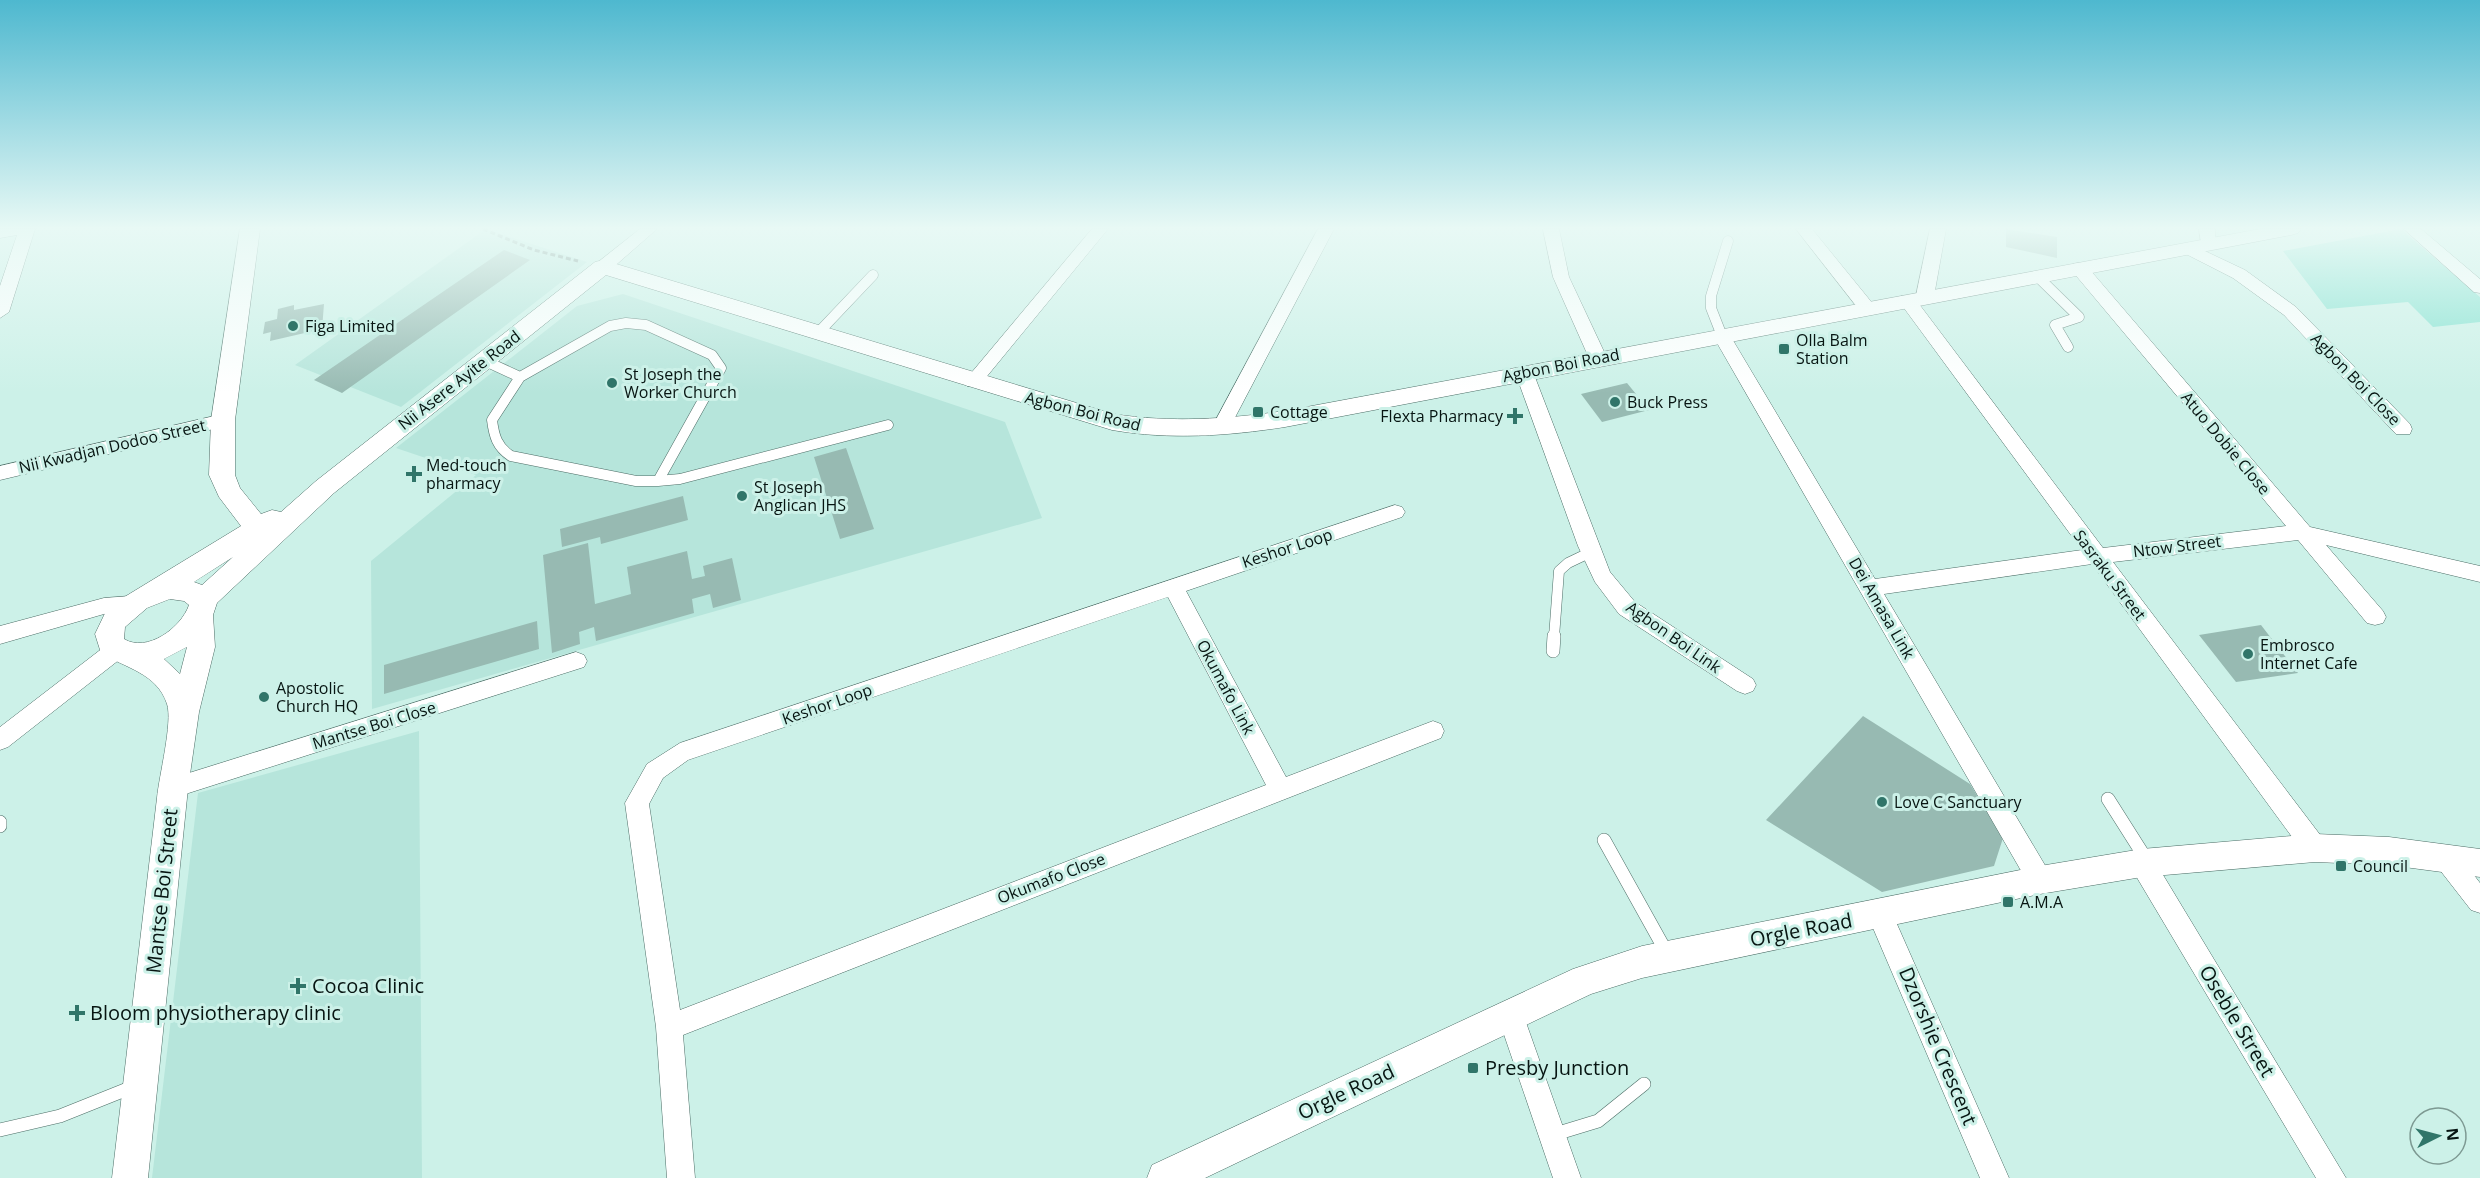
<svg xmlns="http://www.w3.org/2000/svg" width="2480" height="1178" font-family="'Open Sans',sans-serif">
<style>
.built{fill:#b6e5db}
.green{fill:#86e2d1}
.building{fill:#97bab2}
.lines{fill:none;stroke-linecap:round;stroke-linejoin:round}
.service-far1-casing{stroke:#4c6d66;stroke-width:11}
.service-casing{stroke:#4c6d66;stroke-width:14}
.minor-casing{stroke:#4c6d66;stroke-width:1}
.tertiary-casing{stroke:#4c6d66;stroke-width:1}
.path{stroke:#627a75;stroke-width:3;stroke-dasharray:5 3;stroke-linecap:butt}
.service-far1{stroke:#fff;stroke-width:10}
.service{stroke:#fff;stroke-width:13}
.minor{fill:#fff;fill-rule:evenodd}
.tertiary{fill:#fff;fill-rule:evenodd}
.poi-dot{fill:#307569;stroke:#ccf1e8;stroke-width:2}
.labels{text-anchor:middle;stroke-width:6;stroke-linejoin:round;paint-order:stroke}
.poi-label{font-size:16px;fill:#071512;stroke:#ccf1e8;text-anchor:start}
.street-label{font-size:16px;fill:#071512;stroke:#ccf1e8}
.near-street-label{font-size:20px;fill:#071512;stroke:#ccf1e8}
.near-poi-label{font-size:20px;fill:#071512;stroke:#ccf1e8;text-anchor:start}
</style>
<rect width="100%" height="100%" fill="#ccf1e8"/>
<path class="built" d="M486 229 587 262 401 407 295 365Z
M623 294 1005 422 1042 518 372 709 371 561 476 475 396 448 577 306Z
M419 731 422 1178H152L198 793Z"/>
<path class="green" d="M2401 229 2480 297V322L2433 327 2408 302 2327 309 2283 251Z"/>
<path class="building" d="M2006 229 2057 237V258L2006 247Z
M504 250 530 260 342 393 314 380Z
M324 304 322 329 270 341 271 332 263 334 265 322 277 319 278 309 294 305V310Z
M1627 383 1649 410 1602 422 1581 394Z
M846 448 874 529 840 539 814 457Z
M683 496 688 520 601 544 600 537 562 547 560 529Z
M588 543 595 604 631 594 627 567 687 551 692 579 705 576 703 566 732 558 741 600 713 608 710 594 692 599 694 613 596 641 594 627 579 632 580 644 552 653 543 555Z
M537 621 539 649 384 694V665Z
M2261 625 2298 673 2236 682 2199 635Z
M1863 716 1970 784 2003 838 1994 866 1882 892 1766 820Z"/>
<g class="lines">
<defs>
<path id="service-far1" d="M2037 276 2079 317 2055 325 2068 347
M818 333 873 275
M1722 336 1711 308V296L1728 241
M483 360 520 377 492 420C494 436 497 447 511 456L636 481H658L680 479 888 425
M520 377 610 326 626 323 646 325 712 355 721 368 658 481
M1554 637 1559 571 1568 563 1591 552"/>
<path id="service" d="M1553 651 1554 636
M2108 799 2146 859
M0 822V826
M1604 840 1668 955
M0 1130 60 1116 135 1086
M1552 1135 1598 1121 1644 1084"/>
<path id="minor" d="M0 229H35L9 312 0 318V286L17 235 0 238Z
M640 229H657L609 271H597L595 267 597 263Z
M1092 229H1108L979 386H967L964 382 967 378Z
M1318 229H1334L1230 427 1228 432H1214L1212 427Z
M1543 229H1559L1569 277 1607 358 1604 362 1598 364 1589 358 1553 277Z
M1796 229H1812L1873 304 1876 308 1873 312H1861Z
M1930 229H1946L1934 296 1925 301 1916 296Z
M2199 229H2215L2216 245 2214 249H2202Z
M2404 229H2421L2480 279V293L2474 292Z
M2190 244 2245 270 2296 307 2410 424 2412 429 2410 434H2396L2284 315 2233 278 2184 253 2182 249Z
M2079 263 2085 264 2310 527 2480 566V582L2326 545 2383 611 2386 617 2383 623 2375 625 2367 623 2298 540 2113 562 2324 840 2327 848 2324 856 2315 859 2306 856 2092 564 1884 594 2049 872 2052 880 2049 888 2040 891 2031 888 1713 336 1722 330 1728 332 1875 579 2082 550 1901 304 1898 300 1901 296H1913L2103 548 2286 526 2073 272 2071 268 2073 264Z
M1524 366 1533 372 1610 572 1635 602 1753 679 1756 685 1753 691 1745 694 1737 691 1619 614 1595 582 1578 546 1515 372Z
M223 414 230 415 232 420 230 425 0 480V466Z
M1395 505 1402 507 1405 512 1402 517 1186 591 1286 777 1433 721 1441 724 1444 731 1441 738 683 1035 695 1178H667L656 1027 625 803 647 764 680 743ZM1168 597 1266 785 680 1010 649 804 663 778 688 760Z
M131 596 138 598 142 604 138 610 104 614 0 644V626L104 598Z
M116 641 124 644 127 650 124 656 8 747 0 750V727L108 644Z
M576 652 584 655 587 661 584 667 173 798 165 795 161 788 165 781 173 778Z
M2445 846 2454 849 2480 883V913L2471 910 2436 865 2433 857 2436 849Z
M2142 852 2151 855 2346 1178H2316L2133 871 2130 863 2133 855Z
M1880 902 1889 906 2009 1178H1980L1867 914 1871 906Z
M1510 1001 1519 1005 1523 1014 1581 1178H1553L1497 1014 1501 1005Z"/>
<path id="tertiary" d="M240 229H260L235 420V475L240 488 261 514 272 510 281 512 316 481 595 262 603 260 1113 414C1171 423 1227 419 1285 411L2260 229H2301L2298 233 2291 235 1285 427C1227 436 1170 440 1112 430L606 275 334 493 217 603 213 615 215 647 199 712 188 788 148 1178H112C127 1051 142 925 157 798 159 776 173 722 167 704 157 673 125 668 101 653L95 634 108 607 241 526 219 497 209 475 211 420ZM233 557 202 585 194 582ZM170 599 184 601 189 605C181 628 147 653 124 639L125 627 147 608ZM187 647 180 674 164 659Z
M2315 834 2389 837 2480 849V877L2389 865 2315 862 2142 877 2040 894 1642 978 1591 994 1205 1178H1147L1152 1165 1573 969 1642 946 2040 866 2142 849Z"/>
</defs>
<use href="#service-far1" class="service-far1-casing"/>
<use href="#service" class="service-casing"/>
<use href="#minor" class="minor-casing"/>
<use href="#tertiary" class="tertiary-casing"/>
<path class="path" d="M483 229 534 250 578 261"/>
<use href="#service-far1" class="service-far1"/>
<use href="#service" class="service"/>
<use href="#minor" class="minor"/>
<use href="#tertiary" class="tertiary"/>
</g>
<linearGradient id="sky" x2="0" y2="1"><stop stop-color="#4eb8cf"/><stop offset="0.58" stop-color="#e8f9f5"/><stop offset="1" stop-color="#e8f9f5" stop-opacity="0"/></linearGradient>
<rect width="2480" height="393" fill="url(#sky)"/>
<g class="poi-dot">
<circle cx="293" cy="326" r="6"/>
<rect x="1778" y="343" width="12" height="12" rx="3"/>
<circle cx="612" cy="383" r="6"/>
<circle cx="1615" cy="402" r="6"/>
<rect x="1252" y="406" width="12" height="12" rx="3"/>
<path d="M1512 407h6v6h6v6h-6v6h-6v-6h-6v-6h6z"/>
<path d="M411 465h6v6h6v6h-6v6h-6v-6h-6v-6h6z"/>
<circle cx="742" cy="496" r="6"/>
<circle cx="2248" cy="654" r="6"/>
<circle cx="264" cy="697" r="6"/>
<circle cx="1882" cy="802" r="6"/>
<rect x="2335" y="860" width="12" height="12" rx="3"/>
<rect x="2002" y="896" width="12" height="12" rx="3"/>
<path d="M295 977h6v6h6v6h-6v6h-6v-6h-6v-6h6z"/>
<path d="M74 1004h6v6h6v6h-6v6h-6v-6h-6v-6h6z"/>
<rect x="1467" y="1062" width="12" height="12" rx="3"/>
</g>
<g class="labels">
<g class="poi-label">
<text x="305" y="332">Figa Limited</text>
<text x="1796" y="346">Olla Balm<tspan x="1796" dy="18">Station</tspan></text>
<text x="624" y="380">St Joseph the<tspan x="624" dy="18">Worker Church</tspan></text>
<text x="1627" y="408">Buck Press</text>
<text x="1270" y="418">Cottage</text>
<text x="1503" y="422" text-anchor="end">Flexta Pharmacy</text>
<text x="426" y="471">Med-touch<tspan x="426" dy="18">pharmacy</tspan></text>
<text x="754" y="493">St Joseph<tspan x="754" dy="18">Anglican JHS</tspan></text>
<text x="2260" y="651">Embrosco<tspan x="2260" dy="18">Internet Cafe</tspan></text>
<text x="276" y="694">Apostolic<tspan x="276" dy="18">Church HQ</tspan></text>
<text x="1894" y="808">Love C Sanctuary</text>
<text x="2353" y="872">Council</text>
<text x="2020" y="908">A.M.A</text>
</g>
<g class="street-label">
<text transform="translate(1561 365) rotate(-11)" y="6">Agbon Boi Road</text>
<text transform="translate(2356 379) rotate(46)" y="6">Agbon Boi Close</text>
<text transform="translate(459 380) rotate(-38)" y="6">Nii Asere Ayite Road</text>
<text transform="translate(1083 411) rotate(14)" y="6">Agbon Boi Road</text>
<text transform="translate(2226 443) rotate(50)" y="6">Atuo Dobie Close</text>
<text transform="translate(112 446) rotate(-13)" y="6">Nii Kwadjan Dodoo Street</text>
<text transform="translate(2177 546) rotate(-7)" y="6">Ntow Street</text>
<text transform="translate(1287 548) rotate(-18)" y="6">Keshor Loop</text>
<text transform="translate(2110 575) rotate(53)" y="6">Sasraku Street</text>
<text transform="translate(1882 608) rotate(60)" y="6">Dei Amasa Link</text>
<text transform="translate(1674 637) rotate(35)" y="6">Agbon Boi Link</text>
<text transform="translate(1226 687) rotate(62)" y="6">Okumafo Link</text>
<text transform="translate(827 704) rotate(-19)" y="6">Keshor Loop</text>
<text transform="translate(374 725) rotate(-17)" y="6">Mantse Boi Close</text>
<text transform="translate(1051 878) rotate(-21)" y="6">Okumafo Close</text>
</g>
<g class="near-street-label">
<text transform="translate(162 891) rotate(-84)" y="7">Mantse Boi Street</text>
<text transform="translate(1801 930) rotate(-11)" y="7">Orgle Road</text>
<text transform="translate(2237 1021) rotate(59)" y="7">Oseble Street</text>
<text transform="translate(1938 1046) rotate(67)" y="7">Dzorshie Crescent</text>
<text transform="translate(1346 1092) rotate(-25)" y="7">Orgle Road</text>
</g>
<g class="near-poi-label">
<text x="312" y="993">Cocoa Clinic</text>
<text x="90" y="1020">Bloom physiotherapy clinic</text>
<text x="1485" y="1075">Presby Junction</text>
</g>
</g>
<g transform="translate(2438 1136) rotate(84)"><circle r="28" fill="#ccf1e8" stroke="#7d9992" stroke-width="1.5"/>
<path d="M0-4.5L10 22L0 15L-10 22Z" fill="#307569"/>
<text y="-9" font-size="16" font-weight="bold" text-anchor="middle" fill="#071512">N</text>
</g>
</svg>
